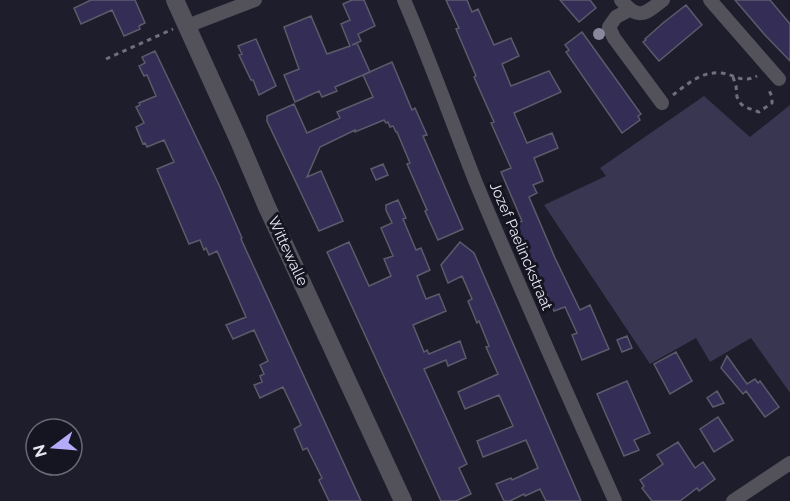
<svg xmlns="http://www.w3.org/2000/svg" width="790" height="501" font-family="Raleway,sans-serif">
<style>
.green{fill:#383650}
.building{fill:#342e56;stroke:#5c5b6c;stroke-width:1.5}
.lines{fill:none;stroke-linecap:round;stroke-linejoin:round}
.path{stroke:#70707c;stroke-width:3;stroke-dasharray:4.5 4.5;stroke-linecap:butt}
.minor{stroke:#53525a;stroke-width:14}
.tertiary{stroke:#53525a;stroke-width:18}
.tree{fill:#88879d}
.labels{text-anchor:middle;stroke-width:6;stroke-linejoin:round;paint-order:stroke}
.street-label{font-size:15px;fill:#e8e8f2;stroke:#151421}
</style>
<rect width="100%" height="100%" fill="#1e1d2b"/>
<path class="green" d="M704 96 750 137 790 105V393L751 338 710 362 696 338 650 364 544 205 606 176 600 168Z"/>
<path class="building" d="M91 0H135L145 23 139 26 140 29 124 36 112 10 81 24 74 8Z
M352 0H364L375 26 358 34 361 41 352 45 357 43 370 72 335 87 337 91 322 97 319 91 295 102 284 75 299 69 284 27 311 16 327 54 350 46 341 24 350 20 343 4Z
M446 0H467L472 12 478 9 494 45 511 38 519 56 502 64 511 86 549 71 561 92 514 113 527 143 552 133 558 148 534 158 543 181 533 185 537 193 529 197 555 258 580 310 590 305 609 349 582 360 572 335 577 333 565 307 554 311 532 259 531 260 514 224 522 221 501 172 511 168 491 123 494 122 474 77 476 76 456 29 459 28Z
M560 0H590L596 8 579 22Z
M735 0H770L790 24V61L764 34Z
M686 5 702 25 659 61 643 42 646 40 645 39 663 23Z
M582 32 641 114 638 116 640 120 622 133 566 52 569 50 565 45Z
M256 39 276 86 259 95 253 80H251L239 55 242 54 238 46Z
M155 51 219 185 242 238 241 239 361 501H329L319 480 322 478 307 448 303 450 294 429 301 425 283 387 260 398 254 385 262 382 260 376 264 374 260 365 268 361 254 330 233 339 226 325 246 317 217 251 209 255 206 248 204 250 200 240 189 244 157 169 174 162 164 140 147 147 145 143 143 144 136 127 144 123 136 107 140 105 139 103 156 96 147 75 144 76 139 66 145 63 142 57Z
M392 62 412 110 415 108 427 135 423 136 463 229 438 240 425 211 427 210 407 164 410 163 397 132H396L393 126 390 127 388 122 386 123 384 120 355 132V130L320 147 307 177 321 171 343 221 319 231 267 121V116L294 104 307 133 340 118 337 112 373 97 363 75Z
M383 164 388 175 376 180 371 169Z
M398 200 406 218 403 219 416 250 421 248 430 270 417 276 426 299 439 294 446 311 413 325 424 352 427 350 429 354 460 341 466 358 448 366 446 360 424 369 467 464 459 468 471 494 456 501H441L327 252 349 242 369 286 391 276 384 259 393 256 381 228 392 223 386 210V205Z
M460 242 474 253 581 501H546L540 489 525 496 524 494 510 501H504L496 484 511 478 512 480 538 468 526 440 483 457 477 441 513 426 499 395 465 409 458 392 498 374 486 347 489 346 479 321 477 323 468 301 472 299 462 276 448 283 441 265Z
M627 336 632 348 622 352 617 340Z
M676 352 692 381 670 394 654 364Z
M727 356 747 384 755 379 758 383 760 381 779 407 765 417 746 391 743 394 721 368Z
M627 381 650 433 634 440 639 450 624 456 597 394Z
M717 391 724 403 713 407 707 398Z
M718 417 733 440 714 452 700 429Z
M678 442 695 468 703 462 715 479 699 491 697 488 680 501H652L642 488 644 486 640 480 663 464 657 455Z"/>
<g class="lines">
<path class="path" d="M106 59 173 29
M733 77 736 86 737 97 741 104 745 107 759 112 772 103V97L769 90
M673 95C686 85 702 71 720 73 735 74 741 84 757 76"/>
<path class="minor" d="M404 0C430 60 452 122 476 183 520 290 568 395 615 501
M621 0C638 20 644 15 663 0
M710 0 779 79
M629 10 616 17 609 27 614 38 662 103
M187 26 255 0
M733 501 790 463"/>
<path class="tertiary" d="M175 0 239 141 267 207 403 501"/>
</g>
<circle class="tree" cx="599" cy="34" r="6"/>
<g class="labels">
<g class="street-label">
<text transform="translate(521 246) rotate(67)" y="5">Jozef Paelinckstraat</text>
<text transform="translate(288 251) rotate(65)" y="5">Wittewalle</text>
</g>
</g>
<g transform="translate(54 447) rotate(254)"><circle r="28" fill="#151421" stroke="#696975" stroke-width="1.5"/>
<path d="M0-4.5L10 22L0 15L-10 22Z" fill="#b4acf9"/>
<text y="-9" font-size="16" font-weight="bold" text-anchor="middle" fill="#e8e8f2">N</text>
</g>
</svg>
